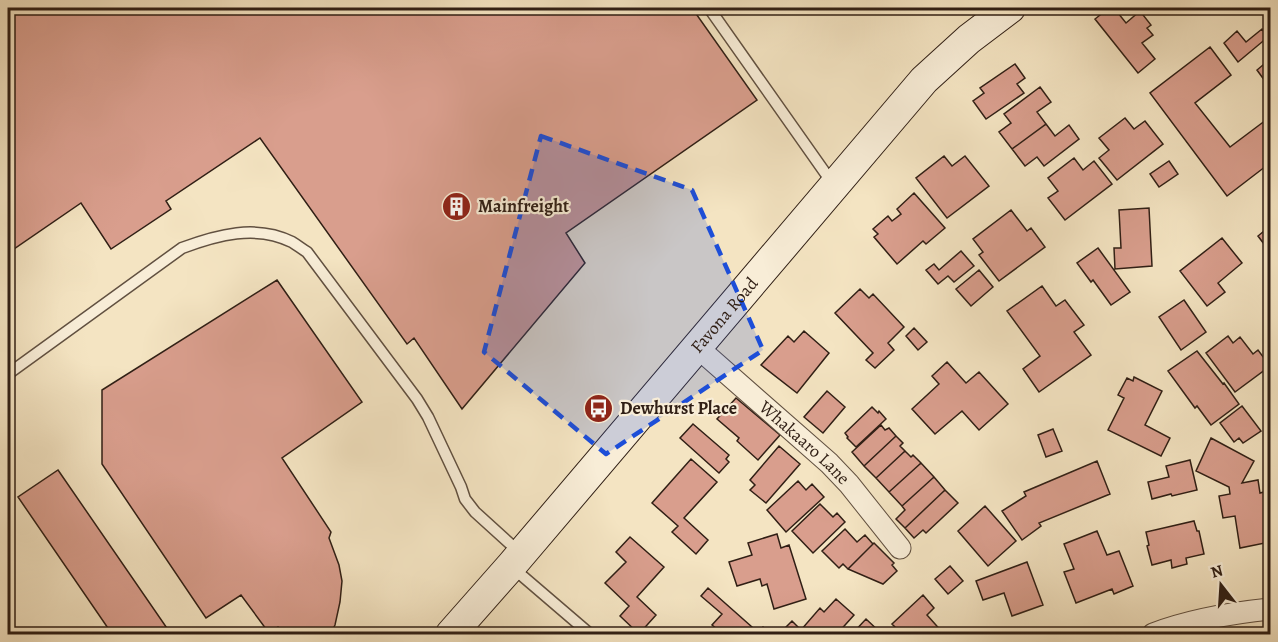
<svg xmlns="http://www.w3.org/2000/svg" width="1278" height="642" font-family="Alegreya,serif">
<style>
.building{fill:#d99e8d;stroke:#301f15;stroke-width:1.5}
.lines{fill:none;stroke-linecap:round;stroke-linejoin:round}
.lane-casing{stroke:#615040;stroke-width:13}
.street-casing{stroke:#615040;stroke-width:23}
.secondary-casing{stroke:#301f15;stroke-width:32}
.lane{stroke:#f8edd7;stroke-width:10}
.street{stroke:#f8edd7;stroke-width:21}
.secondary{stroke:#f8edd7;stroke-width:30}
.marked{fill:#1d4ed8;fill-opacity:0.2;stroke:#1d4ed8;stroke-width:4.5;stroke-dasharray:12 8;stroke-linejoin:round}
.labels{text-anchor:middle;stroke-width:4.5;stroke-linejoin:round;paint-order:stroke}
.poi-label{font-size:18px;font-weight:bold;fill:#301f15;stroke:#f8edd7;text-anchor:start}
.street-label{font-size:18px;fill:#301f15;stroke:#f8edd7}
</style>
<rect width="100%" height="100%" fill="#f4e4c2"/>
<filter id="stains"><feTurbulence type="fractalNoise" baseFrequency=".00333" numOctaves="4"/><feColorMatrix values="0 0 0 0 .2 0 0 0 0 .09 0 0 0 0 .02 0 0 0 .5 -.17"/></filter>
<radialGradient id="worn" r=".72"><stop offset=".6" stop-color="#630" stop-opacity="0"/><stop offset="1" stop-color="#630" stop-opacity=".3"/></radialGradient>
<path class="building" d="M8 8H692L757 100 566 233 585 263 462 409 414 338 407 344 260 138 166 201 171 209 111 249 81 203 8 253Z
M1109 8H1114L1126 23 1140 11 1151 25 1147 28 1153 35 1142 43 1155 59 1138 73 1095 19Z
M1262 29 1268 37 1238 62 1224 43 1237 31 1246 42Z
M1210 47 1231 75 1195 103 1230 147 1266 120 1270 126V163L1227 196 1150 93Z
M1270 59V88L1257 70Z
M1015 64 1025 78 1017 84 1024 93 986 119 973 101 984 93 980 88Z
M1040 87 1051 102 1037 112 1046 124 1012 149 999 132 1011 123 1004 114Z
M1125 118 1134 129 1145 121 1163 144 1117 180 1099 158 1109 150 1099 138Z
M1046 124 1055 136 1069 125 1079 139 1044 166 1037 157 1025 166 1012 149Z
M944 156 952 166 965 156 989 186 947 218 916 178Z
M1074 158 1083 170 1094 161 1112 184 1065 220 1048 198 1058 191 1048 178Z
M1169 161 1178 174 1159 187 1150 174Z
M914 193 945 228 926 244 923 241 897 264 874 237 878 234 873 229 888 216 892 221 901 214 897 209Z
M1149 208 1152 266 1115 269 1114 248H1121L1119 210Z
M1011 210 1027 231 1031 228 1045 247 999 281 979 255 983 252 973 239Z
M1270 226V252L1258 236Z
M1222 238 1242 263 1218 283 1225 292 1207 306 1180 271Z
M1098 248 1130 292 1111 305 1093 280 1091 282 1077 263Z
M961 251 974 266 954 282 948 276 938 284 926 270 934 264 939 270Z
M979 270 993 287 971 306 956 289Z
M277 280 362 402 282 458 331 532 329 538 339 565 342 581 340 602 335 625 330 634H283L278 627 269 633 241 595 206 618 102 464V390Z
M1042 286 1056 306 1065 300 1084 325 1074 332 1091 355 1039 392 1023 369 1040 356 1007 311Z
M860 289 869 298 873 294 904 327 888 343 894 350 875 368 866 360 873 353 835 313Z
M1184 300 1206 332 1181 350 1159 317Z
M914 328 927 342 918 350 906 336Z
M804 331 829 353 797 393 761 365 788 336 794 342Z
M1228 336 1233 343 1240 337 1253 354 1258 350 1270 366 1235 392 1206 353Z
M1197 351 1223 384 1224 383 1239 404 1211 425 1197 406 1195 408 1168 371Z
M947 362 966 383 979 372 1008 404 979 430 962 411 935 434 912 409 939 384 932 376Z
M1134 377 1162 391 1145 425 1170 438 1161 456 1108 430 1124 398 1118 395 1127 378 1133 381Z
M827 391 845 407 823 433 804 417Z
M736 398 780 435 758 460 737 441 739 438 717 419Z
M1242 406 1261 431 1243 443 1239 438 1234 442 1220 423Z
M872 407 878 413 879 411 886 419 856 447 847 438 848 437 845 433Z
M693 424 729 455 726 459 729 462 719 473 680 438Z
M881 425 885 430 889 428 896 436 864 466 852 452Z
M1053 429 1062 451 1046 457 1038 435Z
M896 436 903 443 900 446 905 451 876 478 864 466Z
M1211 438 1254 461 1242 483 1258 480 1260 493 1264 492 1270 542 1240 548 1235 516 1223 518 1219 496 1230 494 1229 487 1196 471Z
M779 446 800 464 766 503 750 490 755 485 750 480Z
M905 451 911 457 913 455 921 463 889 492 876 478Z
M691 459 717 482 684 518 708 540 696 554 672 532 678 526 652 503Z
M1190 460 1197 490 1172 496 1171 494 1152 499 1148 482 1169 477 1166 466Z
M1097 461 1110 494 1039 523 1041 526 1022 540 1002 511 1026 496 1024 492Z
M921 463 934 477 902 506 889 492Z
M58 470 171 634H112L18 497Z
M934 477 945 490 905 528 896 519 905 510 902 506Z
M798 481 806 490 812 484 824 497 786 532 767 510Z
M945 490 958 503 926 533 923 530 914 538 905 528Z
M820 504 833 517 837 513 845 522 813 553 792 531Z
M985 506 1016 541 988 566 958 531Z
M1194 521 1197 531H1199L1204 554 1186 558 1187 564 1172 568 1171 560 1152 565 1147 546 1149 545 1146 532Z
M845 529 857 542 865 535 873 544 848 569 843 564 839 568 822 551Z
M1097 531 1107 555 1119 551 1133 586 1114 594 1112 589 1076 603 1064 572 1074 569 1064 544Z
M777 534 781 548 789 545 806 599 774 609 767 584 762 586 760 579 737 586 729 562 752 555 748 543Z
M630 537 664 567 637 597 656 615 639 634 620 616 629 606 605 583 626 562 616 552Z
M874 543 894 563 892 565 897 571 883 584 848 569Z
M1027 562 1043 605 1012 616 1004 593 983 600 976 581Z
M950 566 963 581 948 594 935 579Z
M708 588 752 627 748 631 752 634 756 630 759 632 763 627 771 634H721L722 633 712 625 722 614 701 596Z
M923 595 934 608 927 615 944 634H902L892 624Z
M836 599 854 615 837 634H779L792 621 801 630 820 608 824 612Z
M866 619 882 634H852Z"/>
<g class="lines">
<defs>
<path id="lane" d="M709 8 833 184
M8 374 182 248C217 235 256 224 292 242 297 245 302 249 307 252L417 399 428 417 461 487 465 499 475 512 519 552
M513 568 590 634"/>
<g id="street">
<path id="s1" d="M697 347 829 463 849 484 900 548"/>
<path d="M1153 634C1190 620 1231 613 1270 609"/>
</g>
<g id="secondary">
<path id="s2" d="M451 634 511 566 924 80 969 39 1010 8"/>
</g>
</defs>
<use href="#lane" class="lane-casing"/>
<use href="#street" class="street-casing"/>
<use href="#secondary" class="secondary-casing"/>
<use href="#lane" class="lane"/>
<use href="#street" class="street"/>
<use href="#secondary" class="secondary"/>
</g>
<path class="marked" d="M541 136 692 190 763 350 606 454 484 352Z"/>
<defs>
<symbol id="building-disc" viewBox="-11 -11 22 22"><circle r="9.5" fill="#8f2418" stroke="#f8edd7"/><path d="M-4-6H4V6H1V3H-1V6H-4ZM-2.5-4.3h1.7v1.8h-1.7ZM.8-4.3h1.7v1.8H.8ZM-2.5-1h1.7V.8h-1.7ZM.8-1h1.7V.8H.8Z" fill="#fff"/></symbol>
<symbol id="bus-disc" viewBox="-11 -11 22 22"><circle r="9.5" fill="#8f2418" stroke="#f8edd7"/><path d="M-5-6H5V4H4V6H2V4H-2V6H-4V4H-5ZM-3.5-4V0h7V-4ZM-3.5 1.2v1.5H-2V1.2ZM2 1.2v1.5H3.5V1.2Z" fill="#fff"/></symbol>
</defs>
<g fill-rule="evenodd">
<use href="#building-disc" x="440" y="190" width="33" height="33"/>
<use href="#bus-disc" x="582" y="392" width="33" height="33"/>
</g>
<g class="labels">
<g class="poi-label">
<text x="478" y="212">Mainfreight</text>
<text x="620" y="414">Dewhurst Place</text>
</g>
<g class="street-label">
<text dy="6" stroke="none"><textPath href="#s2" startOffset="420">Favona Road</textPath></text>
<text dy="6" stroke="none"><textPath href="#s1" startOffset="144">Whakaaro Lane</textPath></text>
</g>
</g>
<rect width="1278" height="642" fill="none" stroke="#f4e4c2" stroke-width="30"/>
<rect x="9" y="9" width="1260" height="624" fill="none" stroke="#301f15" stroke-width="3"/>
<rect x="15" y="15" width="1248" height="612" fill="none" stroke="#301f15" stroke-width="1.5"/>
<g transform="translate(1221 585) rotate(343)" stroke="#f8edd7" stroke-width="4.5" paint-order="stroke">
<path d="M0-4.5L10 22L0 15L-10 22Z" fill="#301f15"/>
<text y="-9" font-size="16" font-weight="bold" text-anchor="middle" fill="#301f15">N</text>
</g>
<rect width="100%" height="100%" filter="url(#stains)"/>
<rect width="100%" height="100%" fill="url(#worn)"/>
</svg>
